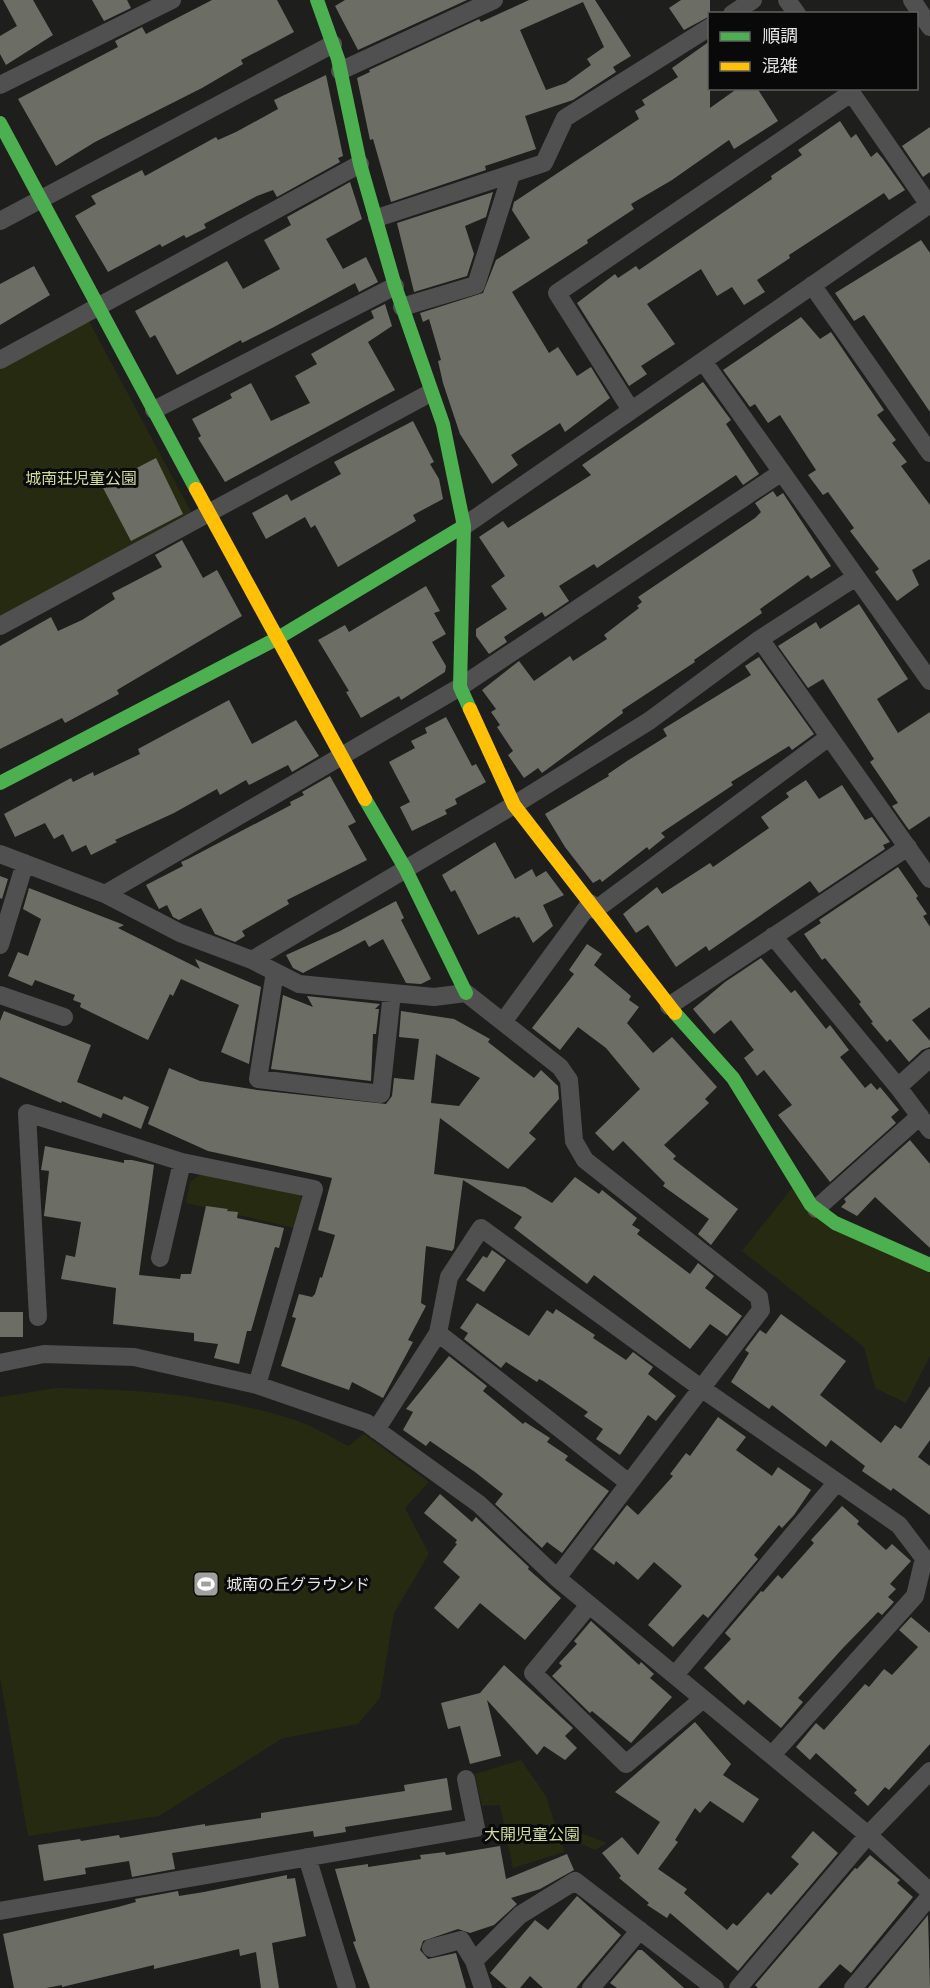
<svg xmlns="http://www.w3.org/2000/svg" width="930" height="1988" font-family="Commissioner,'Noto Sans JP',sans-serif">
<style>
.green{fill:#262a11}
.building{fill:#6c6e66;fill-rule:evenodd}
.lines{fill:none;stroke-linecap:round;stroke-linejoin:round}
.street{stroke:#505050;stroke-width:18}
.fast{stroke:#4caf50;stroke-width:14}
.slow{stroke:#ffc107;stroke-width:14}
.labels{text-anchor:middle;stroke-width:6;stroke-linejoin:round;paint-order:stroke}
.park-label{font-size:16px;fill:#cedd99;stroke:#080908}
.poi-label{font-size:16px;fill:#e6e6e5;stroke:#080908;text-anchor:start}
</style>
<rect width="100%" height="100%" fill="#1e1e1d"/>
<path class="green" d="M89 321 191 512 0 618V370Z
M204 1172 300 1194 305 1208 299 1229 186 1203 190 1182Z
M792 1188 930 1271V1356L906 1403 875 1388 864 1347 742 1251Z
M56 1388C136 1389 218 1395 295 1420 313 1426 331 1437 348 1446L364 1434 429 1482 405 1508 429 1554 394 1613 380 1698 358 1724 283 1738 159 1816 28 1836 0 1677V1397Z
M521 1760 546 1796 557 1830 576 1831 607 1843 595 1850 582 1844 562 1841 564 1852 513 1868 500 1805 482 1806 475 1774Z"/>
<path class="building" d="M3 0H33L53 35 6 65 0 54V36L17 26Z
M92 0H127L131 8 104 21Z
M212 0H277L294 32 241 60 243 64 202 88 95 142 56 166 18 99 118 47 115 41 142 27 146 34Z
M345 0H467L358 50 335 6Z
M529 0H595L631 56 613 67 616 72 573 100 525 116 536 149 485 166 486 170 391 202 373 139 370 140 357 78 370 72 369 70 479 19 481 22ZM583 2 604 47 587 59 591 65 566 83 546 90 520 30Z
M681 0H710V16L684 30 669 8Z
M710 41V108L738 88H757L778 121 734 149 729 140 672 180 631 204 634 209 587 240 588 243 512 292 549 353 558 347 577 376 591 367 610 398 565 432 560 423 511 455 518 465 492 484 460 434 443 383 438 361 441 360 429 319 423 322 420 313 483 293 496 260 530 238 512 210 514 202 639 119 635 111 645 105 642 100 678 77 672 68Z
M326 75 343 156 338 158 340 162 277 197 273 190 257 196 204 224 206 228 186 238 184 235 162 247 160 244 108 272 75 216 96 204 91 196 142 170 145 176 216 137 218 140 236 132 278 109 274 100Z
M840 121 851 138 856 134 871 157 877 152 883 159 905 190 889 200 884 193 789 255 790 258 757 280 765 292 744 305 732 287 717 296 701 269 647 304 675 344 641 366 647 374 629 386 577 303 615 274 618 278 636 266 639 270 772 179 771 176 802 155 798 150Z
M930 127V172L923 177 902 146Z
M350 182 362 219 326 239 343 269 366 257 378 282 359 292 355 283 274 327 242 343 241 340 177 375 155 335 150 338 135 311 227 261 243 289 280 269 264 240 291 225 287 217Z
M493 192 486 217 465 226 474 254 467 276 414 292 397 223Z
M921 240 930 253V412L864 315 854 321 835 293Z
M34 266 50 295 0 325V284Z
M385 304 392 326 368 342 395 390 225 482 198 438 201 436 192 419 232 398 230 394 251 383 271 421 310 403 295 376 317 364 311 354 374 318 371 311Z
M801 317 820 339 831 332 884 410 877 415 896 440 892 443 907 462 901 466 930 505V559L912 570 919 585 897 601 875 572 879 569 850 531 854 528 828 492 823 495 808 475 816 470 780 415 768 423 755 404 750 407 723 370Z
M703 382 731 420 726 424 759 474 743 485 736 475 597 568 594 564 559 586 569 601 545 617 542 612 504 637 507 642 489 654 476 636V629L507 609 491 586 505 576 479 537 503 521 508 528 591 475 582 465Z
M413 421 434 462 430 464 439 479 443 499 413 515 416 521 338 567 315 525 311 528 305 517 266 539 252 513 287 494 291 501 341 474 334 462Z
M156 458 183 514 131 541 102 486Z
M773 491 777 497 783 493 831 566 811 579 808 575 760 609 762 613 694 660 695 662 622 710 623 713 542 773 538 768 524 778 508 755 513 751 497 727 500 725 491 712 496 709 482 690 519 661 534 681 570 656 573 661 607 639 604 635 639 608 637 606 642 602 638 597 755 518 761 512 755 503Z
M182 540 203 578 217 570 242 616 117 690 119 694 65 723 62 718 0 749V646L51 617 58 631 82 620 115 599 112 593 162 567 155 555Z
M426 586 440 611 434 613 446 634 432 642 446 666 445 672 401 700 399 696 361 718 346 692 349 691 318 640 345 625 349 632Z
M859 604 908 679 877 699 898 733 930 712V816L909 830 892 806 898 803 870 762 874 759 823 679 808 688 778 646 816 622 820 629Z
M759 657 814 734 792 750 789 746 731 782 733 785 661 833 665 837 649 850 647 847 602 882 600 879 593 883 565 847 545 814 609 776 608 774 627 761 667 736 663 729 751 675 745 666Z
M229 700 252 744 296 720 319 756 292 772 288 765 249 785 246 780 220 795 217 789 174 813 115 840 117 842 91 855 86 845 72 852 63 834 54 839 45 823 15 837 4 814 71 778 73 782 93 772 94 776 140 754 138 749Z
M446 717 472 766 476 764 486 782 455 799 457 804 445 810 447 814 412 831 400 807 410 802 389 762 415 748 411 741 427 733 425 728Z
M330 776 356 822 348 826 367 860 287 900 289 904 242 931 245 936 235 942 215 934 201 908 179 920 173 917 167 905 159 909 146 885 183 866 181 862 188 859 291 805 290 802 304 795 302 792Z
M806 780 819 799 842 785 865 820 872 817 890 842 883 845 885 849 819 893 810 881 709 951 706 946 676 967 648 925 636 933 623 914 657 887 662 894 710 863 713 867 769 828 761 817 789 797 786 793Z
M495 842 515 879 532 869 536 877 546 871 564 895 543 905 553 926 533 943 519 917 516 918 515 916 478 935 455 890 451 892 442 875Z
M898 867 918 896 916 898 927 914 923 916 930 927V1007L912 1020 930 1041V1047L922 1050 909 1062 890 1039 887 1042 871 1023 873 1022 859 1004 861 1002 825 958 822 960 804 934 821 923 819 920Z
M0 876 8 879 2 899 0 898Z
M29 888 124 925 118 928 200 969 195 959 261 987 249 1064 221 1052 239 1005 181 979 173 996 170 994 148 1040 80 1007 81 1003 73 1000 75 995 35 980 32 986 8 976 18 952 28 956 41 919 23 909Z
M396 901 404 918 401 920 431 979 421 984 406 983 383 939 369 947 365 940 303 973 293 968 286 955 340 931Z
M587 944 602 954 594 965 631 996 629 1000 639 1007 627 1023 653 1053 672 1037 717 1087 705 1099 709 1103 664 1145 676 1156 673 1159 738 1209 711 1245 698 1234 709 1219 663 1186 665 1183 623 1141 613 1151 595 1133 640 1089 606 1048 578 1027 560 1050 532 1028 574 974 569 970Z
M761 958 791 993 795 990 826 1029 830 1025 849 1050 840 1057 865 1088 871 1083 877 1090 880 1087 899 1110 891 1117 896 1123 830 1182 778 1115 792 1105 764 1070 757 1076 744 1058 754 1050 731 1020 714 1034 693 1009 725 982Z
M283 995 313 1007 307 996 380 1004 375 1009H379L376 1034H373L371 1081 271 1069Z
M4 1011 91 1045 77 1082 122 1100 124 1096 149 1107 141 1129 103 1113 101 1118 62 1101 61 1103 0 1077V1021Z
M401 1011 454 1019 490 1039 488 1042 534 1078 541 1070 558 1086 559 1099 529 1133 536 1139 508 1169 440 1118 434 1174 525 1187 552 1203 575 1177 599 1194 602 1190 637 1218 632 1225 640 1230 637 1234 690 1274 698 1263 714 1276 705 1288 742 1316 727 1336 710 1324 690 1349 594 1275 587 1284 514 1228 522 1217 463 1180 454 1248 452 1251 426 1246 421 1303 426 1306 408 1340 413 1342 383 1398 352 1382 349 1390 281 1366 296 1318 292 1317 299 1294 312 1297 315 1294 320 1277 322 1278 335 1235 318 1230 332 1178 208 1151 148 1124 169 1068 200 1081 257 1090 386 1104 392 1096 394 1078 414 1080 419 1039 399 1037ZM436 1054 480 1078 459 1106 431 1103Z
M910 1140 930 1164V1248L875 1197 857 1216 841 1207 846 1202 844 1199Z
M45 1146 124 1163V1160H132L154 1165 139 1275 180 1279 181 1274H191L206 1206 228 1209 227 1211 238 1212 237 1218 284 1228 279 1248 275 1247 251 1331H247L239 1364 214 1358 218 1344 194 1341V1333L113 1324 116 1288 61 1279 66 1255 75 1257 81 1222 44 1216 49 1171 41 1170Z
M492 1250 506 1260 484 1292 466 1280 483 1256 487 1258Z
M477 1303 529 1336 547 1310 553 1314 556 1309 595 1335 593 1338 626 1360 633 1352 653 1367 648 1374 676 1396 656 1421 648 1415 620 1455 596 1439 603 1429 584 1416 588 1412 543 1381 539 1379 537 1382 506 1362 501 1368 464 1339 468 1333 460 1328Z
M0 1312H23V1337H0Z
M781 1314 846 1361 820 1395 881 1443 895 1425 901 1429 930 1386V1440L918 1457 930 1466V1515L893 1488 891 1491 862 1471 865 1466 831 1440 826 1447 772 1405 769 1409 731 1382 749 1353 745 1350 760 1330 766 1334Z
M449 1356 487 1386 483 1391 523 1424 525 1422 550 1438 547 1442 568 1456 565 1460 609 1491 562 1553 547 1542 542 1548 495 1504 503 1494 475 1472 430 1441 426 1446 403 1430 413 1412 406 1409Z
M718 1417 746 1437 736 1450 772 1476 778 1467 811 1490 794 1515 782 1528 779 1525 754 1555 758 1559 708 1618 703 1614 673 1647 648 1625 682 1586 654 1562 638 1580 616 1561 614 1565 593 1549 627 1505 638 1515 673 1476 670 1474 686 1453 690 1456Z
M440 1494 472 1522 476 1517 481 1522 529 1567 528 1569 561 1598 525 1640 480 1603 458 1629 434 1608 460 1577 443 1562 457 1544 455 1543 457 1540 424 1513Z
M842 1506 859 1521 857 1524 886 1550 892 1544 911 1561 890 1584 896 1589 888 1597 894 1602 882 1615 878 1612 842 1649 798 1698 803 1702 781 1728 748 1700 744 1705 704 1668 731 1639 725 1633 761 1591 763 1592 778 1575 782 1579 814 1543 811 1540Z
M911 1617 930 1633V1744L889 1790 885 1787 868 1806 854 1793 857 1790 816 1753 810 1760 796 1747 816 1723 824 1730 865 1684 869 1687 884 1669 892 1675 918 1647 899 1630Z
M591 1621 639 1665 641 1662 654 1674 650 1678 672 1697 631 1743 592 1711 590 1713 552 1676 562 1666 559 1663 577 1644 574 1641Z
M504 1665 573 1728 565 1736 577 1748 565 1760 544 1746 537 1755 487 1700 501 1756 470 1764 460 1726 448 1729 441 1703 480 1693Z
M695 1722 731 1764 723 1775 759 1799 743 1823 710 1801 700 1813 695 1808 675 1840 678 1842 658 1869 687 1889 684 1893 727 1930 733 1923 737 1926 768 1892 771 1895 799 1864 791 1857 813 1831 838 1853 738 1971 670 1913 667 1918 647 1905 649 1903 619 1878 621 1876 602 1853 622 1837 638 1855 660 1822 615 1792Z
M447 1778 452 1810 345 1827 346 1832 314 1837 313 1831 172 1853 175 1869 132 1877 129 1861 85 1868 86 1874 44 1881 38 1845 80 1839 81 1841 119 1835 120 1838 205 1824V1826L261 1818V1813L405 1791 404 1785Z
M500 1846 506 1879 567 1854 574 1870 540 1889 511 1898 517 1904 494 1925 470 1933 458 1929 423 1941 420 1950 428 1959 456 1953 466 1988H370L353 1942 356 1941 335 1869 368 1864V1867L421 1859 420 1855 445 1852 446 1855Z
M870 1855 900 1880 897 1883 913 1897 851 1973 840 1964 818 1988H758L755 1985 855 1868 857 1869Z
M287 1875V1879L295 1878 306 1936 272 1943 279 1988H261L256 1952 240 1956 239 1949 154 1969V1965L62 1987V1985L46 1988H14L3 1934 118 1907 136 1902 135 1899 178 1891 179 1896 204 1892Z
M577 1896 621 1935 576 1988H543L530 1976 520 1988H507L490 1973 535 1920 548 1930Z
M928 1915 930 1988H868Z
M638 1950H642L684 1988H617L610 1983Z"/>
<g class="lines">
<path class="street" d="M787 0 797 14
M912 0 930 27
M732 14 753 0
M340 71 494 0
M0 85 172 0
M848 88 929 205
M377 218 544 163 565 118 710 27
M0 221 333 44
M812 285 930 453
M402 307 476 285 511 175
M0 360 360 164
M703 361 930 681
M154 410 395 286
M631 410 557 293 851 93
M464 526 930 204
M0 626 430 393
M760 639 930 879
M0 854 105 894 180 933 252 960 299 984 434 997 466 993 560 1067 569 1080 574 1141 585 1160 759 1297 761 1310 557 1578
M105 894 460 687 782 472
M595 910 829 737
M773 936 898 1087 930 1130
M0 945 25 863
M252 960 514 805 649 721 760 639 856 577
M275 972 258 1079 381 1094 392 993
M0 995 64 1017
M669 1006 908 847
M503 1022 590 903
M898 1087 930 1058
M816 1209 920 1116
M160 1258 182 1162
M38 1317 27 1113 182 1162 314 1189 257 1385
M438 1333 629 1483
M0 1363 44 1354 134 1357 257 1385 367 1423 479 1504 557 1578 868 1835 930 1892
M376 1430 438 1333 449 1277 481 1228 701 1388 899 1525 924 1558 915 1596 772 1755
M589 1605 533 1673 626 1764 703 1699
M675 1675 837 1482
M307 1857 347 1988
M0 1911 476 1828 466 1779
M431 1948 461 1940 474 1961 483 1988
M474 1961 520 1915 575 1881 715 1988
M591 1988 640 1930
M738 1988 868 1835 930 1771
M853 1988 930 1896"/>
<path class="fast" d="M317 0 338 59 360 164 395 286 443 424 464 526 460 687 470 709
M0 123 196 489
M0 783 278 638 464 526
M365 799 405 868 466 993
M675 1013 733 1078 811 1205 835 1223 930 1265"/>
<path class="slow" d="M196 489 365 799
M470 709 514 805 675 1013"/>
</g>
<defs>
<symbol id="stadium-square" viewBox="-11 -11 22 22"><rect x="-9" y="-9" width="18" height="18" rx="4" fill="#a0a09f" stroke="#080908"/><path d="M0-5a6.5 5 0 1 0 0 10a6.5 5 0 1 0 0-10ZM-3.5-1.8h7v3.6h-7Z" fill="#fff"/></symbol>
</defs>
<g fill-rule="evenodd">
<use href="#stadium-square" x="191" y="1569" width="30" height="30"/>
</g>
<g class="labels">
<g class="park-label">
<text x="81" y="484">城南荘児童公園</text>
<text x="532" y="1840">大開児童公園</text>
</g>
<g class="poi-label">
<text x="226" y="1590">城南の丘グラウンド</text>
</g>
</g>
<rect x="708" y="12" width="210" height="78" fill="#080908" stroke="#616160" stroke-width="1.5"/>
<rect x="720" y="32" width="30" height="9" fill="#4caf50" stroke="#616160" stroke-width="1.5"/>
<text x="762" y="42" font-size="18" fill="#e6e6e5">順調</text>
<rect x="720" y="62" width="30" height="9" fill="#ffc107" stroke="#616160" stroke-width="1.5"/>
<text x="762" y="72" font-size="18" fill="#e6e6e5">混雑</text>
</svg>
